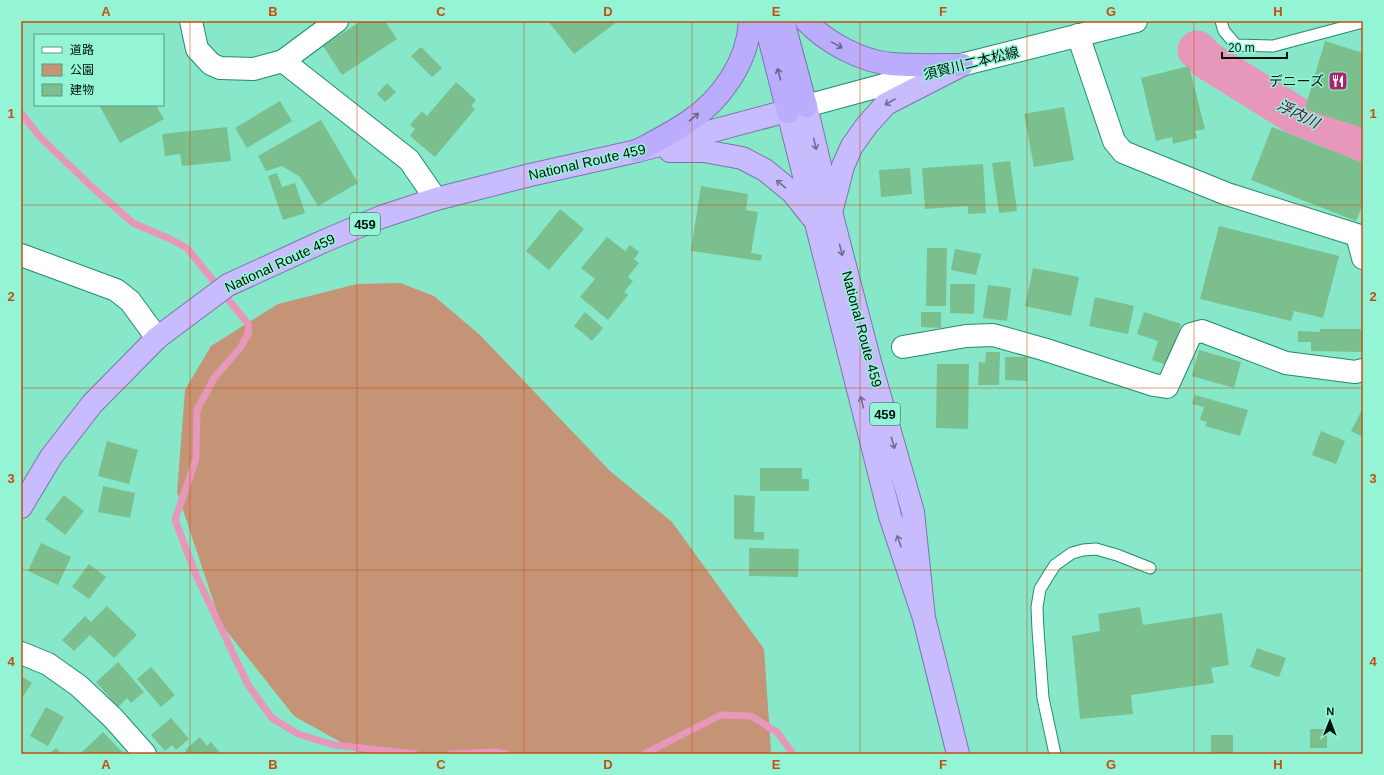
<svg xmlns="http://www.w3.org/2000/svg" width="1384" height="775" font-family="Helvetica,'Noto Sans JP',sans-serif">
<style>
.green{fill:#c59476}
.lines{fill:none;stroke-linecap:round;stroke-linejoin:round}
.stream{stroke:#e797ba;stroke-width:7}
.river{stroke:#e797ba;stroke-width:39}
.building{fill:#7abf8d}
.service-casing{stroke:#218b71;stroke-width:13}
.minor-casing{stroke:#218b71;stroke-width:24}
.tertiary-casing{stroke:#218b71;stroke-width:24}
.secondary-casing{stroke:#218b71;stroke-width:24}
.trunk-casing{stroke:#7a76a9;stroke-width:24}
.motorway-casing{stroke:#7a76a9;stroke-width:24}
.service{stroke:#fff;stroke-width:11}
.minor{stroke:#fff;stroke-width:22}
.tertiary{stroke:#fff;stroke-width:22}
.secondary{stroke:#fff;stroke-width:22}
.trunk{stroke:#c8bcfe;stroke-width:22}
.motorway{stroke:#bbacfd;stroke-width:22}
.oneway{stroke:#676691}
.oneway2{stroke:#6e6f91}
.grid{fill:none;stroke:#c54e0c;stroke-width:1;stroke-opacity:0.55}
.labels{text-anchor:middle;stroke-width:3;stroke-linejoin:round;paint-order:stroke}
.shield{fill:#94f4d6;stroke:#2c5549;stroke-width:1}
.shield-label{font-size:13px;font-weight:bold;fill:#00110c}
.street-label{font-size:14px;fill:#00110c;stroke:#94f4d6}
.poi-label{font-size:14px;fill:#00110c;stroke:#94f4d6;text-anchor:end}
.water-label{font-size:15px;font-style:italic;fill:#62003b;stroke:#94f4d6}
.neatline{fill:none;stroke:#c54e0c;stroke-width:1.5}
.grid-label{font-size:13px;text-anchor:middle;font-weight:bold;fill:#c54e0c}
</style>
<rect width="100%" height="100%" fill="#87e7c9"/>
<path class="green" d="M400 283 434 296 480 335 610 471 672 522 764 649 771 751 769 754H362L294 716 221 624 177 492 185 390 211 346 278 304 357 284Z"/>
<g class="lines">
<path class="stream" d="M21 113 41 138 92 187 133 223 168 238 187 248 248 324 249 332 241 347 214 378 197 410 196 459 175 520 196 575 248 685 272 718 298 734 334 745 415 754
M451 754 493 752 506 754
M644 754 721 715 751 716 778 733 793 754"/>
<path class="river" d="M1197 50 1207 60 1295 115 1324 126 1363 144"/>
</g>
<path class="building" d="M361 21H385L397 39 342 75 323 46Z
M548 21H618L574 54Z
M1325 41 1363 53V128L1305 109Z
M421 47 442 68 432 77 411 56Z
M1189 66 1205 129 1195 131 1197 138 1173 144 1172 137 1156 141 1141 78Z
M456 82 476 100 471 106 475 109 435 157 410 136 415 129 410 125 422 111 427 116Z
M387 83 396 92 385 102 377 94Z
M280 101 292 121 247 148 235 128Z
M99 105H156L164 119 120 143Z
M1064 107 1074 160 1034 167 1024 114Z
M321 120 358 183 318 206 300 177 282 166 266 171 258 156Z
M227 127 231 161 182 166 180 154 165 156 162 134Z
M1272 127 1363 163V204L1356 221 1251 180Z
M1010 161 1017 211 999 213 992 163Z
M983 164 986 213 968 214V206L925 209 922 168Z
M910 168 912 194 881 197 879 170Z
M277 173 282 187 295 183 305 213 283 220 268 176Z
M701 186 748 194 746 210 758 212 751 253 762 255 761 261 691 251Z
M560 209 584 229 549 270 526 251Z
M1219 226 1339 256 1323 318 1294 311 1291 321 1200 299Z
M607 237 625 251 630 245 639 252 634 259 639 263 628 277 633 281 624 292 628 295 608 320 580 297 595 279 581 268Z
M927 248H947L946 306H926Z
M955 249 981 254 976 275 951 270Z
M1033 268 1079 277 1071 316 1025 306Z
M950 284H975L974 314 950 313Z
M988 285 1011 288 1007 321 983 318Z
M1095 297 1134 306 1128 334 1089 326Z
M585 312 603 328 592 341 574 326Z
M921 312H941V328L921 327Z
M1144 312 1181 324 1167 365 1152 360 1158 341 1137 334Z
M1320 329H1363L1362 352 1311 351V342H1298V331L1320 332Z
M1199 350 1241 362 1234 388 1192 376Z
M986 352H1000L999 385H978L979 362 985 363Z
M1005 357H1027V381L1005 380Z
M937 364H969L968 429 936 428Z
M1195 395 1248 410 1240 436 1205 426 1207 422 1200 420 1204 407 1192 404Z
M1361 412 1363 413V437L1351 431Z
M1321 431 1345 441 1336 464 1312 455Z
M107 441 138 450 129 484 98 476Z
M760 468H802V479H809V491H760Z
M103 486 135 493 130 518 98 512Z
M64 495 84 511 65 535 45 519Z
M734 495 755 496 754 532H764V540L734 539Z
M41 543 71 557 58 585 28 571Z
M749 548 799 549 798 577 749 576Z
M89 564 106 577 89 599 72 587Z
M107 606 137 635 114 658 90 635 74 651 62 640 85 616 91 622Z
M1140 607 1143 625 1222 613 1229 665 1211 668 1214 683 1131 695 1133 714 1080 719 1072 636 1100 631 1098 614Z
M1257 648 1286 658 1279 677 1250 667Z
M118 662 144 692 131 703 127 698 118 707 96 682Z
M151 667 175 695 161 707 137 679Z
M21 676 32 683 21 699Z
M46 707 64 717 48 746 30 736Z
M171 718 189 739 176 750 172 745 165 751 151 735Z
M1310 729H1327V748H1310Z
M103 732 124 754H84L82 752Z
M1211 735H1233V754H1211Z
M200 737 207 746 211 742 221 754H188L185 750Z
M56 748 62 754H49Z"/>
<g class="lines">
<defs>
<path id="service" d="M1221 21 1224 31 1236 45 1273 46 1363 22
M1055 754 1043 698 1038 630 1037 607 1040 589 1055 565 1072 553 1083 550 1096 549 1117 555 1150 568"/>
<path id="minor" d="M191 21 197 49 211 64 220 68 254 69 283 61 337 21
M1078 35 1114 141 1123 152 1227 194 1363 237
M1357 235 1363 258
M21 255 116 290 130 301 157 338
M903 347 966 336 993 335 1043 349 1154 385 1167 387 1191 334 1202 331 1286 363 1355 372 1363 370
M21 653 48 664 79 686 113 718 145 754"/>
<path id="tertiary" d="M283 61 409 160 436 199"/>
<path id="secondary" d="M806 106 913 77 1136 21"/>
<path id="trunk" d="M788 112 890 516 924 618 958 754
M670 151H704L742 158 765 170 792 192 812 217
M832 209 843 166 852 146 867 125 886 104 962 65
M21 507 51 457 92 404 157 338 228 285 322 242 381 217 436 199 530 175 637 151 806 106 831 212 870 362 913 512 924 618"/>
<path id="motorway" d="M765 21 788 112
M783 21 806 106
M806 21C827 43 861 61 891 64 914 66 939 65 962 65
M637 151C654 142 672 133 688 122 721 100 748 62 750 21"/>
</defs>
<use href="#service" class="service-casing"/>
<use href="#minor" class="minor-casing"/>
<use href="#tertiary" class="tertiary-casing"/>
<use href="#secondary" class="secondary-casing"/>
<use href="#trunk" class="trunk-casing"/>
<use href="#motorway" class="motorway-casing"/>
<use href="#service" class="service"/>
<use href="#minor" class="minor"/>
<use href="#tertiary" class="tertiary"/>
<use href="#secondary" class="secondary"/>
<use href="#trunk" class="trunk"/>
<use href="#motorway" class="motorway"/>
</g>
<defs><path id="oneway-shaft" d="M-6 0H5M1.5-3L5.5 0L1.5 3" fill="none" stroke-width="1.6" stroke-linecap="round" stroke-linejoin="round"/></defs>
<g class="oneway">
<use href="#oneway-shaft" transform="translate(837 45) rotate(29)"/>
<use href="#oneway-shaft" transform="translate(779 74) rotate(-105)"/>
<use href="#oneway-shaft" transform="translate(694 117) rotate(-40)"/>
</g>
<g class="oneway2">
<use href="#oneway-shaft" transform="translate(890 102) rotate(150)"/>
<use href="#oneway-shaft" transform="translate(815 144) rotate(77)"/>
<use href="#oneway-shaft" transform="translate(781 184) rotate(-140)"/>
<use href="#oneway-shaft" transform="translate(841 250) rotate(75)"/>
<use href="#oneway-shaft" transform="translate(862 402) rotate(-104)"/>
<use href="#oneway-shaft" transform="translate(893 443) rotate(74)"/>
<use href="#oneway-shaft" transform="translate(899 541) rotate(-109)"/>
</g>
<path class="grid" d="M190 21V754M357 21V754M524 21V754M692 21V754M860 21V754M1027 21V754M1194 21V754M21 205H1363M21 388H1363M21 570H1363"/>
<defs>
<symbol id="restaurant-square" viewBox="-11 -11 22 22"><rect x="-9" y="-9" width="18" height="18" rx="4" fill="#a9246e" stroke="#94f4d6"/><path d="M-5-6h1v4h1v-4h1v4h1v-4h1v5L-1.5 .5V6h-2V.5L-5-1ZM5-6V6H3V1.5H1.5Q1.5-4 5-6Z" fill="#fff"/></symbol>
</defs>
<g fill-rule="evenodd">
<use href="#restaurant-square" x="1327" y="70" width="22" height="22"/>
</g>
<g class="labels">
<g class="shield">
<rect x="350" y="213" width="30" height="22" rx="3"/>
<rect x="870" y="403" width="30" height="22" rx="3"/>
</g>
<g class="shield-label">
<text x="365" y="229">459</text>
<text x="885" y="419">459</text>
</g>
<g class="street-label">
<text transform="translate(971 63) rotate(-14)" y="5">須賀川二本松線</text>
<text transform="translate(587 162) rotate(-13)" y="5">National Route 459</text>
<text transform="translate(280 263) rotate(-25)" y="5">National Route 459</text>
<text transform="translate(862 329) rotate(75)" y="5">National Route 459</text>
</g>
<g class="poi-label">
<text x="1324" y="86">デニーズ</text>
</g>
<g class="water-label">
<text transform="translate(1298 114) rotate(27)" y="5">浮内川</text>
</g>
</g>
<rect width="1384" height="775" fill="none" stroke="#94f4d6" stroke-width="44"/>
<rect x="34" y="34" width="130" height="72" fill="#94f4d6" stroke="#599985"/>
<rect x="42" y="47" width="20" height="6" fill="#ffffff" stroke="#599985"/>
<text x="70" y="54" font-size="12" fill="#00110c">道路</text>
<rect x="42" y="64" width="20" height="12" fill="#c59476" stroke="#599985"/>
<text x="70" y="74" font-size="12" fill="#00110c">公園</text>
<rect x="42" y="84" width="20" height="12" fill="#7abf8d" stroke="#599985"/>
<text x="70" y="94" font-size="12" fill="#00110c">建物</text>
<g transform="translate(1330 721) rotate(1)" stroke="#94f4d6" stroke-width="3" paint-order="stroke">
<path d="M0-3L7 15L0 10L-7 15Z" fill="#00110c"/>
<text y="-6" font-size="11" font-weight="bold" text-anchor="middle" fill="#00110c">N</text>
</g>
<path d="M1222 52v6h65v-6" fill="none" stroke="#00110c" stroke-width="2"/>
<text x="1228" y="52" font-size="12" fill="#00110c" stroke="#94f4d6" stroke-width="3" paint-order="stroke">20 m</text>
<rect x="22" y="22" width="1340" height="731" class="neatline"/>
<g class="grid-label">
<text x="106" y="16">A</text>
<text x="273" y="16">B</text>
<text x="441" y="16">C</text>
<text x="608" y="16">D</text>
<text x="776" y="16">E</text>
<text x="943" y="16">F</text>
<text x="1111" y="16">G</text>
<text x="1278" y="16">H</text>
<text x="11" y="118">1</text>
<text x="1373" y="118">1</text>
<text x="11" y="301">2</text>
<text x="1373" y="301">2</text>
<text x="11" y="483">3</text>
<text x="1373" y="483">3</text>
<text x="11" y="666">4</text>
<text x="1373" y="666">4</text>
<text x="106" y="769">A</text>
<text x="273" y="769">B</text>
<text x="441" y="769">C</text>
<text x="608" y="769">D</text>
<text x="776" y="769">E</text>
<text x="943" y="769">F</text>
<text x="1111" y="769">G</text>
<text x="1278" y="769">H</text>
</g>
</svg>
